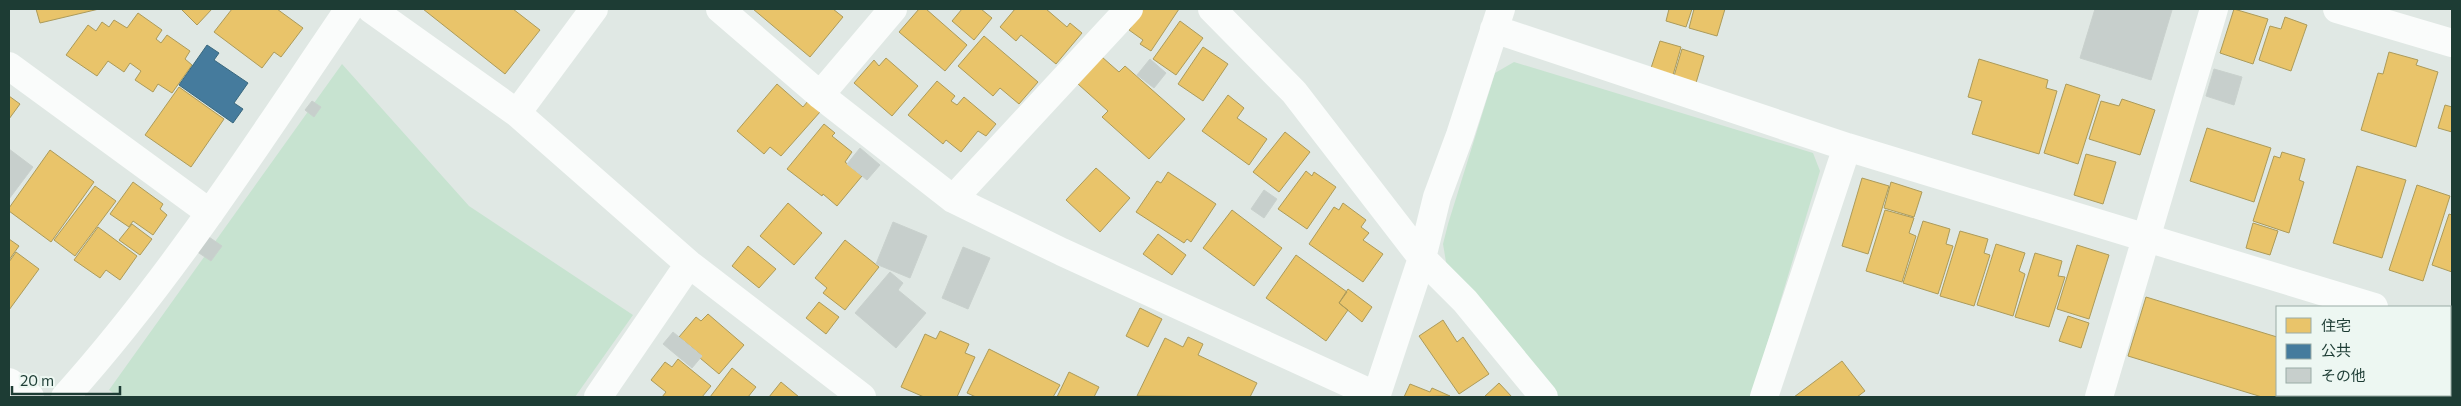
<svg xmlns="http://www.w3.org/2000/svg" width="2461" height="406" font-family="Commissioner,'Noto Sans JP',sans-serif">
<style>
.green{fill:#c7e3d0}
.homes{fill:#e9c46a;stroke:#ac9b5a}
.public{fill:#457b9d;stroke:#39687e}
.building{fill:#c7cfcc;stroke:#c9d1cd}
.lines{fill:none;stroke-linecap:round;stroke-linejoin:round}
.minor{stroke:#fafcfb;stroke-width:28}
</style>
<rect width="100%" height="100%" fill="#e0e8e4"/>
<path class="green" d="M1514 62 1813 153 1820 171 1751 397H1554L1447 268 1443 244 1448 224 1495 73Z
M342 64 469 206 633 315 575 397H119L109 390Z"/>
<path class="homes" d="M36 9H99L40 23Z
M181 9H212L197 25Z
M232 9H277L303 28 281 57 274 52 262 68 214 32Z
M423 9H513L540 30 505 74Z
M753 9H833L843 17 810 57Z
M919 9H926L967 45 945 71 899 32Z
M962 9H981L992 18 974 40 952 21Z
M1015 9H1046L1067 27 1070 23 1082 33 1056 64 1021 35 1016 41 1000 27Z
M1143 9H1179L1151 51 1140 44 1143 40 1129 30Z
M1669 9H1692L1686 27 1666 21Z
M1694 9H1725L1717 36 1689 28Z
M2234 9 2268 19 2253 64 2220 53Z
M138 13 162 30 156 39 161 43 167 35 190 51 185 59 192 65 172 93 158 84 153 92 135 80 141 71 130 63 124 72 108 61 97 76 66 55 88 25 96 31 102 22 109 27 114 20 127 28Z
M2285 17 2307 25 2291 71 2259 60 2270 26 2281 29Z
M1180 21 1203 38 1176 75 1153 59Z
M984 36 1038 82 1019 104 1000 88 993 96 958 66Z
M1660 41 1681 47 1673 75 1651 68Z
M1203 47 1228 64 1203 101 1178 84Z
M1682 49 1704 56 1696 83 1674 76Z
M2389 52 2418 60 2416 65 2438 72 2416 147 2361 130 2378 73 2383 74Z
M1102 57 1119 72 1125 66 1185 119 1149 159 1102 117 1108 111 1078 84Z
M886 58 918 86 892 116 854 83 874 60 879 66Z
M1979 59 2048 80 2046 88 2057 91 2039 154 1972 134 1982 101 1968 97Z
M937 81 955 96 951 101 957 105 964 97 996 124 986 136 978 131 961 152 946 140 943 144 908 115Z
M777 84 803 107 808 101 820 112 781 156 770 147 764 154 737 131Z
M2066 84 2100 95 2078 164 2044 153Z
M179 87 224 119 191 167 145 135Z
M1228 95 1244 108 1237 118 1267 139 1249 165 1202 131Z
M9 96 20 104 9 119Z
M2122 99 2155 110 2140 155 2089 139 2101 101 2119 106Z
M2445 105 2452 107V132L2438 128Z
M824 124 835 133 832 136 852 152 845 162 862 176 837 206 823 194 822 196 787 169Z
M2207 128 2271 148 2254 202 2190 181Z
M1285 132 1310 152 1279 192 1253 172Z
M50 150 94 182 51 242 9 211V208Z
M2282 152 2305 159 2299 180 2304 182 2289 233 2253 221 2274 156 2280 158Z
M2086 154 2116 162 2103 204 2074 195Z
M2357 166 2406 180 2382 258 2333 243Z
M1096 168 1130 198 1100 232 1066 200Z
M1306 171 1312 176 1314 172 1336 187 1307 229 1278 209Z
M1168 172 1216 204 1191 242 1187 239 1184 243 1136 212 1157 181 1161 183Z
M1862 178 1889 186 1868 254 1842 246Z
M133 182 163 204 160 209 167 215 153 235 133 221 129 227 110 214Z
M1891 182 1922 192 1914 217 1884 208Z
M2417 185 2450 196 2423 281 2389 270Z
M95 186 116 201 75 256 54 240Z
M788 203 822 233 794 265 760 236Z
M1343 203 1366 220 1361 227 1369 233 1363 240 1383 254 1363 282 1309 244 1334 207 1339 210Z
M1232 210 1282 248 1254 286 1203 248Z
M1885 210 1914 218 1909 233 1916 236 1902 282 1866 271Z
M2449 214 2452 215V272L2432 265Z
M1923 221 1950 229 1946 244 1953 246 1938 294 1903 283Z
M2253 223 2278 231 2270 255 2246 248Z
M132 224 152 239 140 255 119 240Z
M98 227 137 256 120 280 106 270 100 278 74 260Z
M1960 231 1988 239 1984 253 1990 255 1974 306 1940 296Z
M1158 234 1186 255 1172 275 1143 254Z
M9 239 19 246 9 260Z
M845 240 879 267 845 310 823 293 827 288 815 278Z
M1996 244 2025 253 2019 271 2025 274 2013 316 1977 305Z
M2077 245 2109 255 2089 319 2057 309Z
M748 246 776 269 759 288 732 266Z
M16 252 39 269 9 310V262Z
M2035 253 2062 261 2058 276 2065 277 2049 327 2015 317Z
M1296 255 1347 292 1339 303 1348 310 1326 341 1266 298Z
M1348 289 1372 307 1362 322 1339 303Z
M2146 297 2277 337V395H2322V397H2262L2128 356Z
M819 302 839 317 826 334 806 318Z
M1140 308 1162 319 1148 347 1126 336Z
M708 314 744 345 719 374 700 358 702 356 679 337 696 317 701 321Z
M2068 316 2089 323 2081 348 2059 341Z
M1443 320 1457 342 1463 337 1489 374 1459 394 1419 336Z
M940 331 969 344 965 353 975 357 957 397H924L901 387 925 334 936 339Z
M1188 337 1203 344 1198 355 1257 383 1250 397 1137 396 1165 338 1183 347Z
M989 349 1060 385 1053 397H976L967 393Z
M678 359 711 386 702 397H662L666 392 651 380 665 362 672 367Z
M1842 361 1865 391 1857 397H1794Z
M732 368 756 387 748 397H710Z
M1069 372 1099 387 1094 397H1057Z
M781 382 799 397H769Z
M1499 383 1512 397H1484Z
M1410 384 1430 392 1432 388 1450 396 1404 397Z"/>
<path class="public" d="M207 45 219 53 214 60 248 83 234 103 243 109 233 123 179 85Z"/>
<path class="building" d="M2095 9 2172 10 2151 80 2080 58Z
M1150 59 1166 73 1154 88 1137 75Z
M2214 69 2242 77 2234 105 2206 96Z
M312 101 321 107 314 117 305 110Z
M860 148 880 165 867 180 847 164Z
M9 149 33 167 9 199Z
M1264 190 1277 199 1264 218 1251 209Z
M893 222 927 236 910 278 876 264Z
M206 235 222 246 211 261 196 251Z
M963 247 990 258 968 309 942 298Z
M890 272 903 283 898 290 926 313 896 348 855 313Z
M673 332 702 356 692 368 663 344Z"/>
<g class="lines">
<path class="minor" d="M371 9 517 113 689 264 862 397
M720 9 820 95 953 199 1062 252 1377 396
M1212 9 1294 92 1422 258 1465 301 1544 397
M2337 9 2452 43
M1494 29 1847 147 2374 307
M9 66 210 213
M820 95 893 9
M517 113 594 9
M953 199 1129 9
M2450 331H2452
M9 382 30 397
M65 397C172 278 259 141 349 9
M598 397 689 264
M1376 397 1422 258 1437 197 1460 135 1501 9
M1764 397 1847 147
M2099 397 2214 9"/>
</g>
<rect width="2461" height="406" fill="none" stroke="#1d3c34" stroke-width="20"/>
<rect x="2276" y="306" width="175" height="90" fill="#edf7f2" stroke="#9aaca6"/>
<rect x="2286" y="318" width="25" height="15" fill="#e9c46a" stroke="#9aaca6"/>
<text x="2321" y="331" font-size="15" fill="#1d3c34">住宅</text>
<rect x="2286" y="344" width="25" height="15" fill="#457b9d" stroke="#9aaca6"/>
<text x="2321" y="356" font-size="15" fill="#1d3c34">公共</text>
<rect x="2286" y="368" width="25" height="15" fill="#c7cfcc" stroke="#9aaca6"/>
<text x="2321" y="381" font-size="15" fill="#1d3c34">その他</text>
<path d="M12 386v8h108v-8" fill="none" stroke="#1d3c34" stroke-width="2.5"/>
<text x="20" y="386" font-size="15" fill="#1d3c34" stroke="#edf7f2" stroke-width="4" paint-order="stroke">20 m</text>
</svg>
